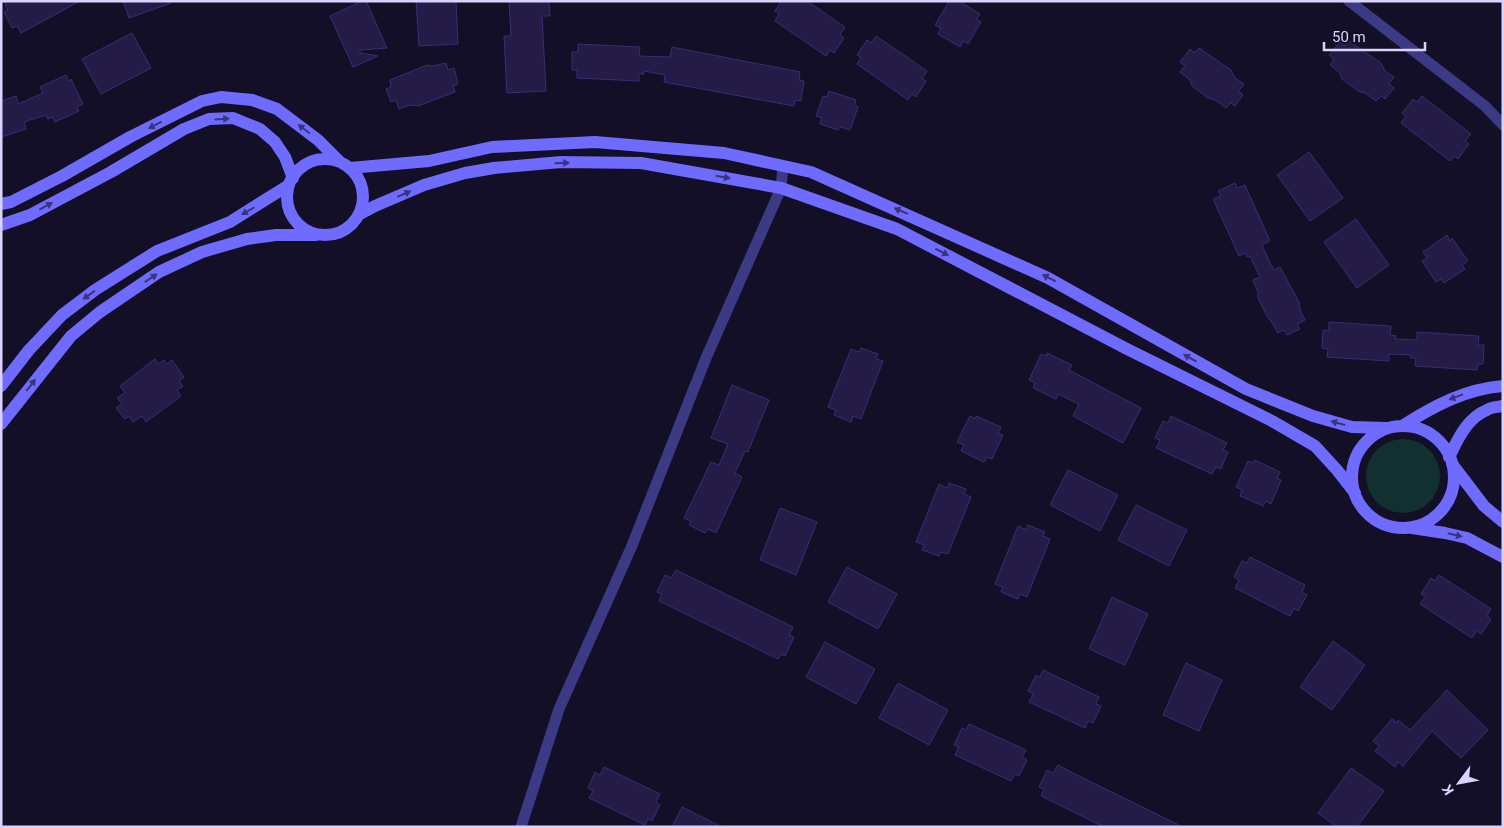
<svg xmlns="http://www.w3.org/2000/svg" width="1504" height="828" font-family="Roboto,sans-serif">
<style>
.green{fill:#12302f}
.building{fill:#241b47;stroke:#3b2d73}
.lines{fill:none;stroke-linecap:round;stroke-linejoin:round}
.street{stroke:#3d3a85;stroke-width:11}
.secondary{stroke:#6f6bff;stroke-width:12}
.oneway{fill:#38347d}
</style>
<rect width="100%" height="100%" fill="#130f26"/>
<path class="green" d="M1366 476a37 37 0 1 1 74 0a37 37 0 1 1-74 0Z"/>
<path class="building" d="M4 1H80L21 33 17 26 12 28 4 12 8 10Z
M123 1H170L171 3 129 18Z
M362 1H366L387 48 360 50V53L378 56 353 67 330 16Z
M416 1H456L458 44 419 46Z
M509 1H549L550 16H542L546 91 507 93 504 36H511Z
M781 1H807L845 27 840 35 844 38 834 53 830 50 826 56 775 21 779 14 775 11Z
M949 1H959L980 14 976 19 981 22 968 44 963 41 960 47 938 34 941 28 935 25Z
M132 33 151 68 101 94 82 59Z
M876 36 927 71 922 79 926 81 916 97 912 94 908 100 857 64 861 58 857 55 867 40 871 43Z
M1349 41 1381 63 1385 71 1394 77 1389 84 1394 88 1385 99 1381 96 1376 101 1365 93 1358 91 1342 79 1340 73 1330 65 1334 59 1329 55 1340 42 1344 46Z
M578 44 640 47 639 56 670 57 672 47 800 72 799 80 804 81 801 101 795 100 794 106 664 82 665 75 644 71V74H639V81L577 78V70H572V52H578Z
M1199 48 1231 70 1235 78 1244 84 1239 91 1243 95 1235 106 1231 103 1226 108 1215 100 1208 98 1192 86 1190 80 1180 72 1185 66 1180 62 1190 49 1194 53Z
M446 63 448 70 454 68 458 84 453 86 455 92 418 106 410 105 399 109 396 100 391 102 386 89 391 87 390 80 427 65 433 66Z
M66 75 69 81 71 79 83 104 77 107 79 111 55 122 53 117 48 119 46 115 24 122 26 129 1 137V101L16 96 18 104 43 93 40 87Z
M829 91 856 100 855 104 858 107 850 130 840 127 838 130 820 124 822 118 816 116 823 96 827 97Z
M1422 96 1471 134 1465 141 1469 144 1458 159 1454 156 1450 161 1401 123 1406 116 1402 113 1413 99 1417 102Z
M1309 152 1343 198 1310 221 1277 175Z
M1235 183 1237 188 1245 185 1270 241 1262 245 1271 265 1274 270 1280 267 1299 302 1300 310 1305 320 1297 324 1300 329 1287 335 1284 330 1278 333 1271 321 1267 316 1258 298V292L1253 280 1260 277 1250 256 1247 257 1245 253 1239 256 1213 199 1221 196 1218 191Z
M1356 219 1389 265 1357 288 1324 242Z
M1447 235 1450 241 1452 238 1468 261 1462 265 1465 269 1444 283 1441 279 1436 282 1422 261 1427 258 1423 252Z
M1329 322 1391 326 1390 335 1396 336 1395 339 1417 340V332L1479 336 1478 345H1484L1483 364H1478L1477 370 1415 366 1416 358H1410L1411 355 1389 354V361L1327 357 1328 349 1322 348 1323 330 1329 331Z
M861 348 878 354 876 359 883 361 861 419 853 416 851 422 834 415 836 410 828 407 851 349 859 352Z
M1047 353 1072 365 1069 370 1141 408 1123 443 1073 416 1079 404 1058 394 1056 399 1033 388 1035 383 1029 380 1041 354 1047 356Z
M155 359 158 364 164 360 167 364 172 360 184 377 179 381 183 386 177 390 181 396 146 422 142 416 133 422 129 416 125 419 116 408 122 404 117 398 125 393 120 386Z
M732 385 769 400 748 452 745 451 735 473 742 477 716 533 708 529 705 533 689 525 691 521 684 518 711 462 719 465 728 444 711 438Z
M970 416 976 419V416L1001 427 998 433 1003 435 992 459 987 457 984 462 961 451 964 445 957 442Z
M1171 416 1227 443 1223 450 1228 452 1221 469 1216 467 1212 474 1156 448 1160 440 1155 438 1163 421 1168 423Z
M1255 460 1280 472 1277 478 1281 480 1271 504 1266 501 1263 506 1240 496 1242 490 1236 487 1248 461 1254 463Z
M1068 470 1118 495 1100 531 1050 505Z
M949 483 966 489 964 494 971 497 948 554 941 552 939 556 922 550 924 545 916 542 939 484 947 488Z
M1136 505 1187 530 1169 566 1118 540Z
M780 508 817 522 796 575 760 560Z
M1028 525 1045 532 1043 536 1050 539 1027 597 1020 594 1018 599 1001 592 1003 587 995 584 1018 526 1026 530Z
M1250 557 1305 585 1302 592 1307 595 1298 611 1294 608 1290 616 1235 588 1239 580 1234 577 1242 561 1247 563Z
M847 567 897 594 878 629 828 602Z
M676 570 793 627 789 635 794 637 785 656 781 654 778 659 659 601 662 594 657 592 665 575 671 578Z
M1439 575 1491 609 1487 616 1491 619 1481 634 1477 631 1472 638 1420 604 1425 597 1421 594 1431 578 1435 581Z
M1112 597 1148 614 1125 665 1089 649Z
M1333 641 1365 665 1332 710 1300 687Z
M825 642 875 669 856 704 806 677Z
M1186 663 1222 680 1199 731 1163 715Z
M1043 670 1099 697 1096 704 1101 706 1093 723 1088 721 1085 728 1029 702 1033 694 1028 691 1036 675 1040 677Z
M898 683 948 710 929 745 879 718Z
M1447 690 1488 730 1461 758 1432 731 1403 766 1398 762 1395 767 1375 751 1379 746 1373 741 1392 719 1397 723 1398 720 1410 730Z
M969 724 1026 750 1022 757 1027 760 1019 776 1015 774 1011 781 955 755 959 747 954 745 962 728 966 730Z
M1058 765 1077 775 1183 827H1104L1041 796 1044 789 1039 787 1047 770 1053 773Z
M604 767 660 794 656 802 660 805 652 821 648 819 645 825 589 798 593 791 588 788 595 772 600 775Z
M1351 768 1384 791 1357 827H1337L1318 813Z
M682 807 722 827H672Z"/>
<g class="lines">
<path class="street" d="M1349 1 1485 106 1503 125
M521 827 559 709 631 548 706 358 781 188 783 166"/>
<path class="secondary" d="M287 197a38 38 0 1 1 76 0a38 38 0 1 1-76 0Z
M350 168 429 161 492 147 595 142 724 153 811 172 1048 278 1246 389 1313 416 1352 427 1387 428
M1 204 11 202 62 176 130 137 202 101 221 97 252 100 277 109 318 140 340 162
M360 214 375 206 424 185 465 173 494 168 561 162 641 163 781 188 897 229 1127 349 1272 421 1315 446 1337 470 1355 493
M1 225 30 215 111 172 184 129 209 119 233 118 260 129 275 142 285 157 293 178
M1 386 29 350 62 315 95 290 157 251 230 222 289 185
M1 424 71 336 100 312 159 272 202 252 247 239 276 235H316
M1402 426C1434 406 1465 389 1503 386
M1352 477a51 51 0 1 1 102 0a51 51 0 1 1-102 0Z
M1449 457C1458 439 1467 418 1487 410 1491 407 1498 407 1503 406
M1452 464 1484 506 1503 522
M1412 528 1445 533 1467 538 1503 557"/>
</g>
<defs><path id="oneway-solid" d="M-6-.8H1V-3.2L6.5 0L1 3.2V.8H-6Z" transform="scale(1.25)"/></defs>
<g class="oneway">
<use href="#oneway-solid" transform="translate(222 119) rotate(-3)"/>
<use href="#oneway-solid" transform="translate(155 125) rotate(153)"/>
<use href="#oneway-solid" transform="translate(304 129) rotate(-143)"/>
<use href="#oneway-solid" transform="translate(562 163) rotate(-2)"/>
<use href="#oneway-solid" transform="translate(723 177) rotate(10)"/>
<use href="#oneway-solid" transform="translate(404 194) rotate(-23)"/>
<use href="#oneway-solid" transform="translate(46 206) rotate(-28)"/>
<use href="#oneway-solid" transform="translate(248 211) rotate(150)"/>
<use href="#oneway-solid" transform="translate(901 211) rotate(-157)"/>
<use href="#oneway-solid" transform="translate(942 252) rotate(27)"/>
<use href="#oneway-solid" transform="translate(151 278) rotate(-34)"/>
<use href="#oneway-solid" transform="translate(1049 278) rotate(-153)"/>
<use href="#oneway-solid" transform="translate(89 295) rotate(144)"/>
<use href="#oneway-solid" transform="translate(1190 358) rotate(-151)"/>
<use href="#oneway-solid" transform="translate(31 385) rotate(-52)"/>
<use href="#oneway-solid" transform="translate(1456 397) rotate(160)"/>
<use href="#oneway-solid" transform="translate(1338 423) rotate(-165)"/>
<use href="#oneway-solid" transform="translate(1455 535) rotate(13)"/>
</g>
<rect width="1504" height="828" fill="none" stroke="#d9d4ff" stroke-width="5"/>
<g transform="translate(1459 783) rotate(238)" stroke="#130f26" stroke-width="4" paint-order="stroke">
<path d="M0-4L9 19L0 12L-9 19Z" fill="#d9d4ff"/>
<text y="-8" font-size="14" font-weight="bold" text-anchor="middle" fill="#d9d4ff">K</text>
</g>
<path d="M1324 42v8h101v-8" fill="none" stroke="#d9d4ff" stroke-width="2.5"/>
<text x="1332" y="42" font-size="15" fill="#d9d4ff" stroke="#130f26" stroke-width="4" paint-order="stroke">50 m</text>
</svg>
